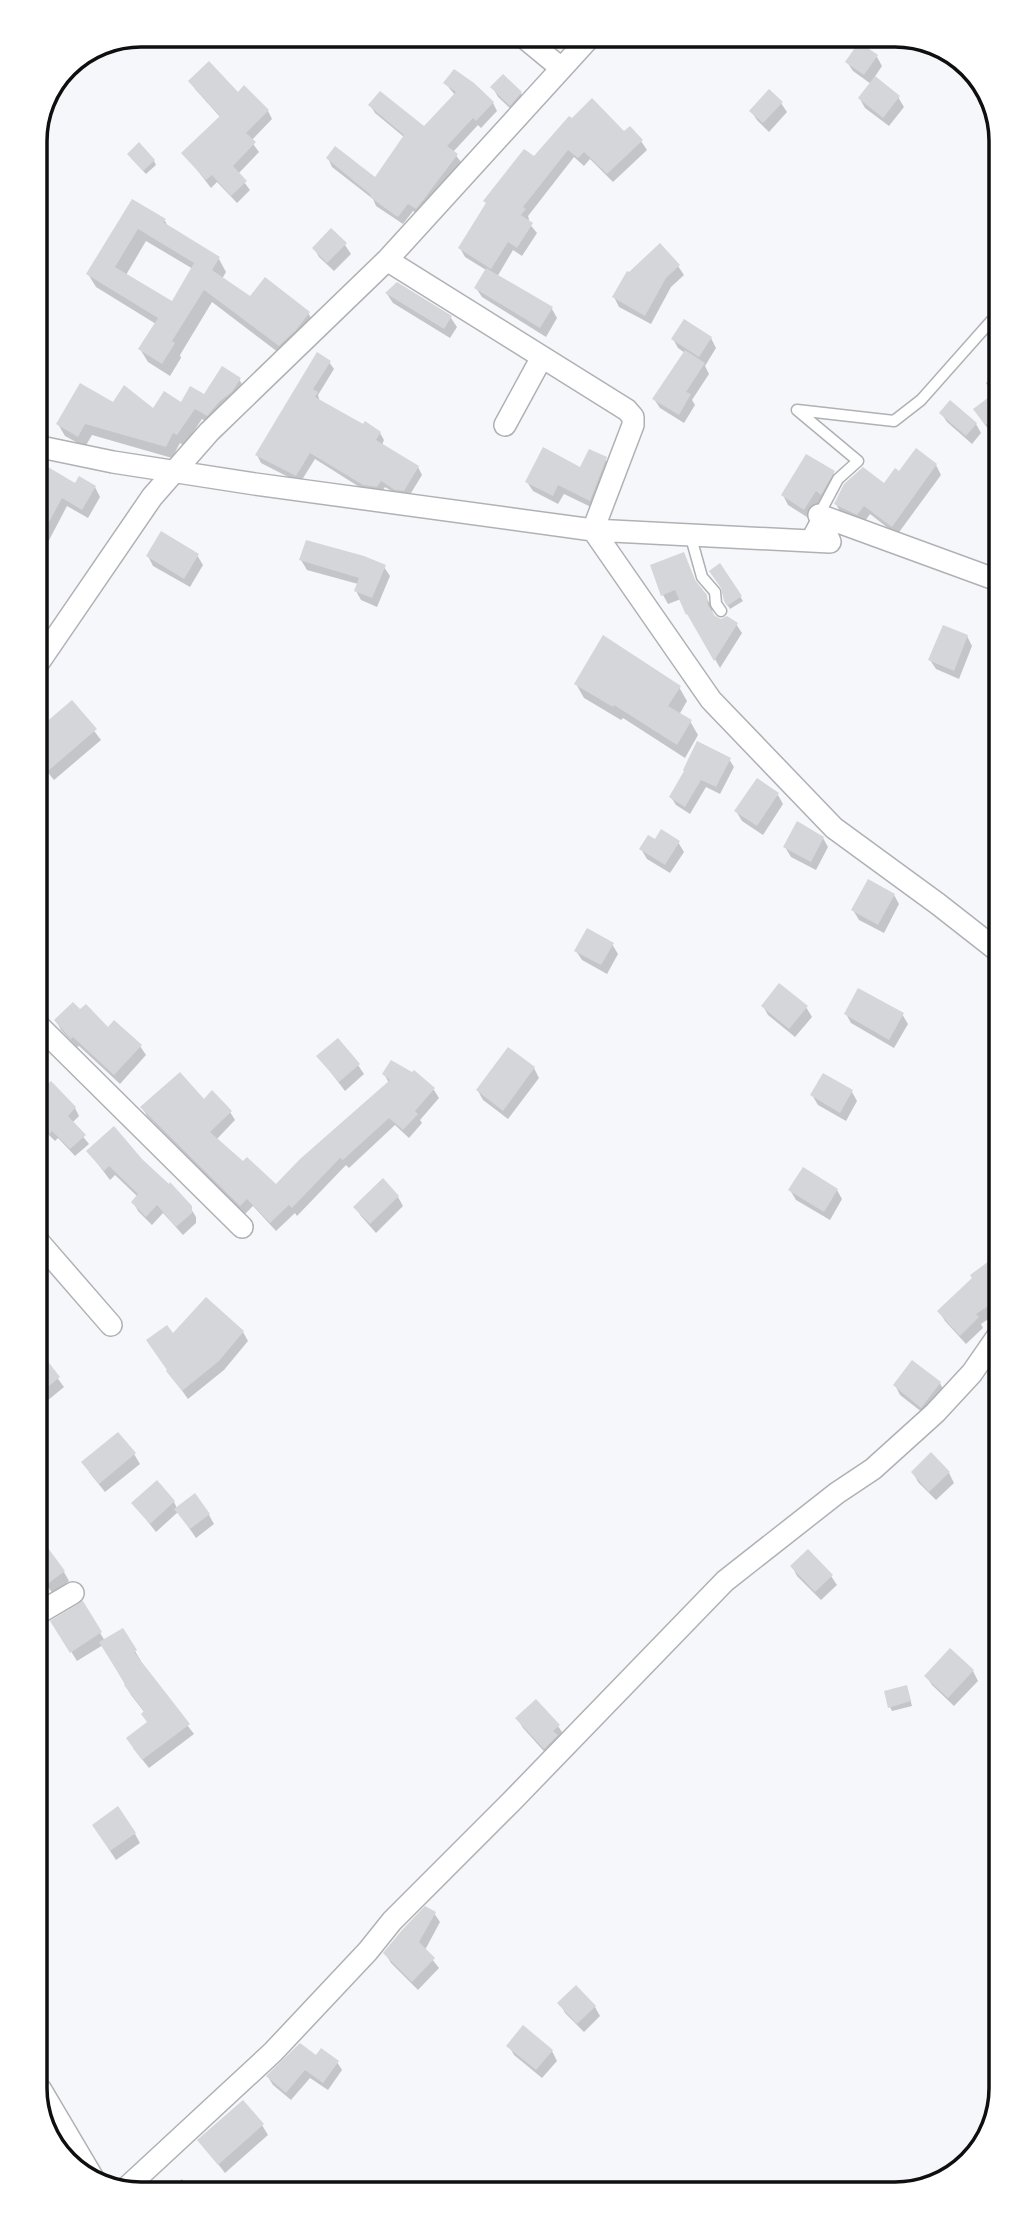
<svg xmlns="http://www.w3.org/2000/svg" width="1036" height="2229" font-family="'Varela Round',sans-serif">
<style>
.shadow{fill:#0003;fill-rule:evenodd}
.building{fill:#d4d6d9;fill-rule:evenodd}
.lines{fill:none;stroke-linecap:round;stroke-linejoin:round}
.service-casing{stroke:#afb1b4;stroke-width:13}
.minor-casing{stroke:#afb1b4;stroke-width:24}
.service{stroke:#fff;stroke-width:10}
.minor{stroke:#fff;stroke-width:21}
.rim{fill:none;stroke:#0f0f10;stroke-width:3.5}
</style>
<rect width="100%" height="100%" fill="#f5f7fa"/>
<path class="shadow" d="M448 35H462L457 41Z
M860 45 877 57 882 66 874 78 898 97 904 107 889 126 865 108 860 99 871 84 853 71 847 62Z
M190 81 237 95 268 111 272 119 251 141 259 152 238 174 250 190 237 203 217 182 211 188 184 153 221 118 195 89Z
M445 83 493 103 497 111 481 128 478 125 453 152 462 163 421 216 413 211 403 224 376 206 373 199 332 167 328 158 375 180 404 137 375 113 370 105 424 129 455 95Z
M493 88 521 93 526 103 516 114 498 97Z
M781 103 787 112 769 132 757 120 751 111Z
M624 133 641 141 647 150 613 182 590 159 584 166 574 157 528 216 529 219 528 222 537 233 522 256 513 250 497 277 552 309 557 318 546 337 482 297 476 288 486 270 465 257 460 248 534 159Z
M131 158 154 161 156 165 146 174Z
M132 201 165 221 169 228 219 259 226 272 222 279 250 298 308 313 316 326 287 359 212 302 180 355 181 358 170 376 148 362 140 349 156 324 96 287 88 274ZM146 241 193 269 173 304 126 275Z
M345 245 351 254 334 271 319 257 314 248Z
M678 266 684 275 671 287 651 324 619 307 614 297Z
M397 284 451 318 457 327 450 338 393 303 387 294Z
M711 338 716 348 705 366 709 374 692 400 695 405 684 423 660 408 654 399 685 353 678 348 673 339Z
M329 362 334 369 318 395 320 402 380 433 384 440 382 445 418 467 422 475 408 498 401 497 385 487 381 494 369 493 315 459 300 483 261 463 257 455Z
M996 375V430L991 433 981 419 994 396 986 383Z
M239 379 246 391 214 426 202 419 184 446 180 443 172 458 92 435 85 447 65 436 58 424 114 404 153 410 181 405 205 396Z
M941 413 976 424 981 433 972 444 947 422Z
M605 459 611 468 595 509 564 494 558 504 533 491 527 482 581 469Z
M936 465 941 475 897 535 870 514 863 524 841 513 836 504 884 485 899 474Z
M833 473 839 482 810 519 788 505 783 495Z
M36 479 41 482 95 487 100 497 88 518 67 506 36 565Z
M684 554 697 585 712 606 713 617 736 624 742 633 720 668 681 599 668 604 663 595Z
M197 555 203 565 190 587 153 566 148 556Z
M301 560 384 567 390 576 377 607 361 600 356 591 358 584 307 570Z
M720 565 743 601 730 609 725 601Z
M967 636 972 646 959 679 936 669 930 660Z
M576 684 679 687 687 701 679 715 690 721 698 735 685 758 623 718 621 720 584 698Z
M72 702 101 740 54 780 37 759V732Z
M729 759 734 767 720 794 706 787 690 814 676 805 671 797Z
M778 795 783 804 763 835 742 821 736 811Z
M823 838 828 847 816 870 791 857 785 847Z
M656 841 678 842 684 852 670 873 647 859 641 849Z
M894 895 899 904 884 933 859 920 853 910Z
M612 944 618 954 607 974 582 960 576 951Z
M763 1006 806 1007 812 1017 795 1037 768 1015Z
M846 1014H902L908 1024 894 1048 851 1023Z
M56 1021 108 1029 140 1046 146 1055 120 1084 79 1046 77 1047 61 1030Z
M319 1057 358 1065 364 1074 345 1091Z
M534 1068 539 1078 508 1119 483 1100 478 1091Z
M384 1074 434 1090 439 1098 420 1120 422 1123 409 1138 395 1125 349 1168 346 1165 297 1216 295 1213 276 1231 253 1206 245 1214 147 1116 142 1107 204 1101 230 1112 235 1120 216 1140 244 1164 276 1187 389 1083Z
M51 1083 75 1108 79 1116 72 1123 89 1144 75 1156 58 1138 55 1141 38 1124V1096Z
M852 1092 857 1101 846 1121 818 1105 812 1095Z
M88 1151 141 1160 190 1207 196 1217V1223L183 1235 163 1213 152 1225 138 1211 133 1202 138 1197 115 1175 110 1180Z
M38 1187 47 1200 38 1208Z
M790 1190H837L842 1199 830 1220 796 1200Z
M398 1197 403 1206 376 1233 361 1216 355 1207Z
M999 1272V1312L981 1324 983 1328 966 1344 945 1321 939 1311Z
M243 1332 248 1341 224 1370 188 1399 168 1371 173 1336Z
M39 1353 64 1387 41 1406 39 1403Z
M940 1383 945 1393 927 1416 900 1395 895 1385Z
M134 1454 140 1464 105 1492 89 1472Z
M913 1472 949 1473 954 1483 936 1500 918 1482Z
M174 1502 177 1508 209 1515 214 1524 196 1538 178 1512 156 1532 133 1503Z
M792 1566 831 1576 837 1585 821 1600 797 1576Z
M64 1572 69 1581 53 1594 39 1575Z
M82 1603 105 1641 122 1630 141 1661 139 1662 194 1734 149 1768 133 1748 148 1723 145 1713 131 1695 103 1645 77 1661 53 1622Z
M973 1671 978 1681 954 1706 932 1685 926 1676Z
M908 1691 912 1706 892 1711 890 1707Z
M517 1718 558 1726 564 1735 550 1758 523 1728Z
M99 1834H135L140 1843 116 1860Z
M434 1913 440 1922 425 1950 439 1968 418 1990 391 1963 385 1953Z
M560 2003 595 2007 600 2016 584 2032 565 2013Z
M509 2046 552 2051 557 2061 542 2078 514 2055Z
M317 2058 337 2062 342 2070 328 2090 310 2078 291 2100 273 2085 268 2077Z
M262 2125 268 2135 225 2173 199 2140Z
M182 2179 193 2193 164 2194Z"/>
<path class="building" d="M859 42 878 55 864 75 845 62Z
M209 61 238 92 244 85 269 110 246 133 256 142 233 166 247 181 231 196 212 175 206 180 181 153 220 116 188 81Z
M454 69 474 83 494 102 476 121 473 118 447 146 458 154 424 199 416 209 408 204 398 217 396 216 370 197 371 195 326 158 335 146 375 177 404 135 368 105 380 91 424 126 456 92 443 83Z
M503 74 522 92 510 106 490 87Z
M875 76 900 96 883 118 858 98Z
M769 89 783 102 763 123 749 111Z
M592 98 624 131 630 126 643 140 607 174 584 152 578 158 568 150 523 207 526 209 521 215 533 223 517 248 508 242 491 269 458 248 486 203 483 201 524 149 534 156 569 116 572 118Z
M139 142 155 160 143 171 127 154Z
M132 199 166 219 163 222 220 257 212 270 250 296 265 277 310 312 296 330 279 346 204 290 172 341 175 343 162 364 138 349 158 318 86 274ZM138 229 194 263 172 301 115 267Z
M331 228 347 243 327 263 312 248Z
M660 243 680 265 666 278 645 316 612 297 627 271 629 272Z
M486 268 553 307 540 328 474 288Z
M397 282 452 316 444 329 385 293Z
M684 319 712 337 699 357 671 339Z
M685 350 705 363 686 392 691 394 679 415 652 399Z
M317 352 331 361 313 389 318 392 315 397 363 424 365 421 381 432 376 440 419 466 404 491 395 490 381 481 377 487 363 485 310 453 296 476 255 455Z
M222 366 241 378 232 392 220 401 207 416 195 409 177 435 173 433 166 447 85 424 78 437 56 424 80 383 113 402 124 385 153 408 164 391 181 402 190 386 204 394Z
M996 392V417L985 425 973 409Z
M950 400 977 423 966 436 939 413Z
M543 447 580 467 589 449 607 457 590 501 558 485 553 496 525 482Z
M916 448 937 464 892 527 864 506 857 515 834 504 844 484 863 467 884 483 895 468 899 471Z
M806 454 835 471 821 495 816 491 804 510 781 495Z
M48 467 75 483 79 476 96 486 82 510 62 498 36 546V487Z
M161 531 199 554 184 579 146 556Z
M306 540 364 556 386 565 372 598 354 591 359 578 299 560Z
M684 552 695 580 707 595 708 605 715 616 721 619 727 616 738 623 714 661 687 614 686 615 675 590 661 596 650 565Z
M720 563 742 596 727 606 724 601 721 588 709 571Z
M943 625 968 635 954 671 928 660Z
M603 635 681 686 668 706 692 720 677 745 614 705 613 707 574 684Z
M72 700 97 729 48 771 37 758V730Z
M697 741 731 758 716 787 701 780 685 807 669 797 684 771 683 770Z
M757 778 779 793 757 826 734 811Z
M797 821 824 837 811 862 783 847Z
M661 829 680 841 665 865 639 849 648 835 655 839Z
M868 879 895 894 878 925 851 910Z
M587 928 614 943 601 965 574 951Z
M779 983 808 1006 789 1029 761 1006Z
M858 988 904 1013 889 1040 844 1014Z
M73 1002 80 1009 86 1004 108 1027 114 1020 142 1045 114 1075 73 1037 71 1039 54 1020Z
M338 1038 360 1064 339 1082 316 1056Z
M508 1047 535 1067 503 1111 476 1090Z
M391 1060 412 1072 414 1070 435 1088 415 1111 418 1114 403 1130 389 1118 343 1160 340 1158 292 1208 289 1205 270 1223 247 1199 240 1206 140 1107 180 1072 204 1099 212 1090 232 1111 210 1132 243 1161 247 1157 276 1184 300 1159 390 1080 382 1074Z
M823 1073 853 1090 840 1113 810 1095Z
M51 1081 76 1107 68 1116 86 1135 70 1149 52 1131 50 1134 38 1122V1093Z
M114 1126 142 1159 169 1184 170 1182 192 1206V1213L176 1227 157 1205 146 1217 131 1202 138 1194 109 1166 104 1171 86 1151Z
M803 1167 838 1189 824 1212 788 1190Z
M383 1178 399 1196 370 1224 353 1207Z
M992 1259 999 1269V1299L976 1314 979 1317 960 1336 937 1311 972 1278 970 1275Z
M206 1297 244 1331 219 1361 182 1391 166 1371 167 1370 146 1340 167 1325 173 1333Z
M39 1350 60 1377 39 1394Z
M912 1360 941 1382 921 1408 893 1385Z
M118 1432 136 1453 99 1484 81 1462Z
M931 1452 950 1472 929 1492 911 1472Z
M157 1480 175 1501 150 1524 131 1503Z
M195 1493 210 1514 190 1529 174 1509Z
M39 1536 65 1571 46 1585 39 1576Z
M808 1549 833 1575 815 1592 790 1566Z
M83 1601 102 1632 70 1653 50 1621Z
M123 1628 137 1650 134 1652 190 1724 142 1760 126 1738 147 1722 141 1714 144 1711 124 1685 125 1684 99 1642Z
M950 1648 974 1670 948 1698 924 1676Z
M907 1685 911 1701 888 1708 884 1691Z
M536 1699 560 1725 553 1731 558 1735 544 1749 515 1718Z
M118 1806 136 1833 110 1851 92 1825Z
M425 1906 436 1912 419 1942 435 1958 412 1982 383 1953 402 1930Z
M576 1985 596 2006 577 2024 557 2003Z
M523 2025 553 2050 536 2070 506 2046Z
M300 2043 316 2055 321 2048 339 2061 323 2083 305 2070 286 2093 266 2076Z
M243 2100 264 2124 218 2165 197 2140Z"/>
<g class="lines">
<defs>
<path id="service" d="M690 534 702 577 715 592 716 604 721 611
M805 541 838 479 858 461 797 410 894 421 921 400 991 321"/>
<path id="minor" d="M521 35 561 68
M387 260 627 410 633 417V425L593 530 711 700 834 828 938 904 998 951
M505 425 542 357
M36 446 113 462 255 484 593 530 830 542 819 515 997 580
M37 665 152 497 209 432 387 260 592 35
M38 1025 242 1227
M38 1241 111 1325
M39 1613 73 1593
M41 2090 93 2178
M124 2190 273 2052 368 1951 392 1921 511 1802 725 1581 837 1493 873 1469 935 1413 972 1373 999 1334"/>
</defs>
<use href="#service" class="service-casing"/>
<use href="#minor" class="minor-casing"/>
<use href="#service" class="service"/>
<use href="#minor" class="minor"/>
</g>
<path d="M0 0H1036V2229H0ZM141 47H895A94 94 0 0 1 989 141V2088A94 94 0 0 1 895 2182H141A94 94 0 0 1 47 2088V141A94 94 0 0 1 141 47Z" fill="#fff" fill-rule="evenodd"/>
<path class="rim" d="M141 47H895A94 94 0 0 1 989 141V2088A94 94 0 0 1 895 2182H141A94 94 0 0 1 47 2088V141A94 94 0 0 1 141 47Z"/>
</svg>
